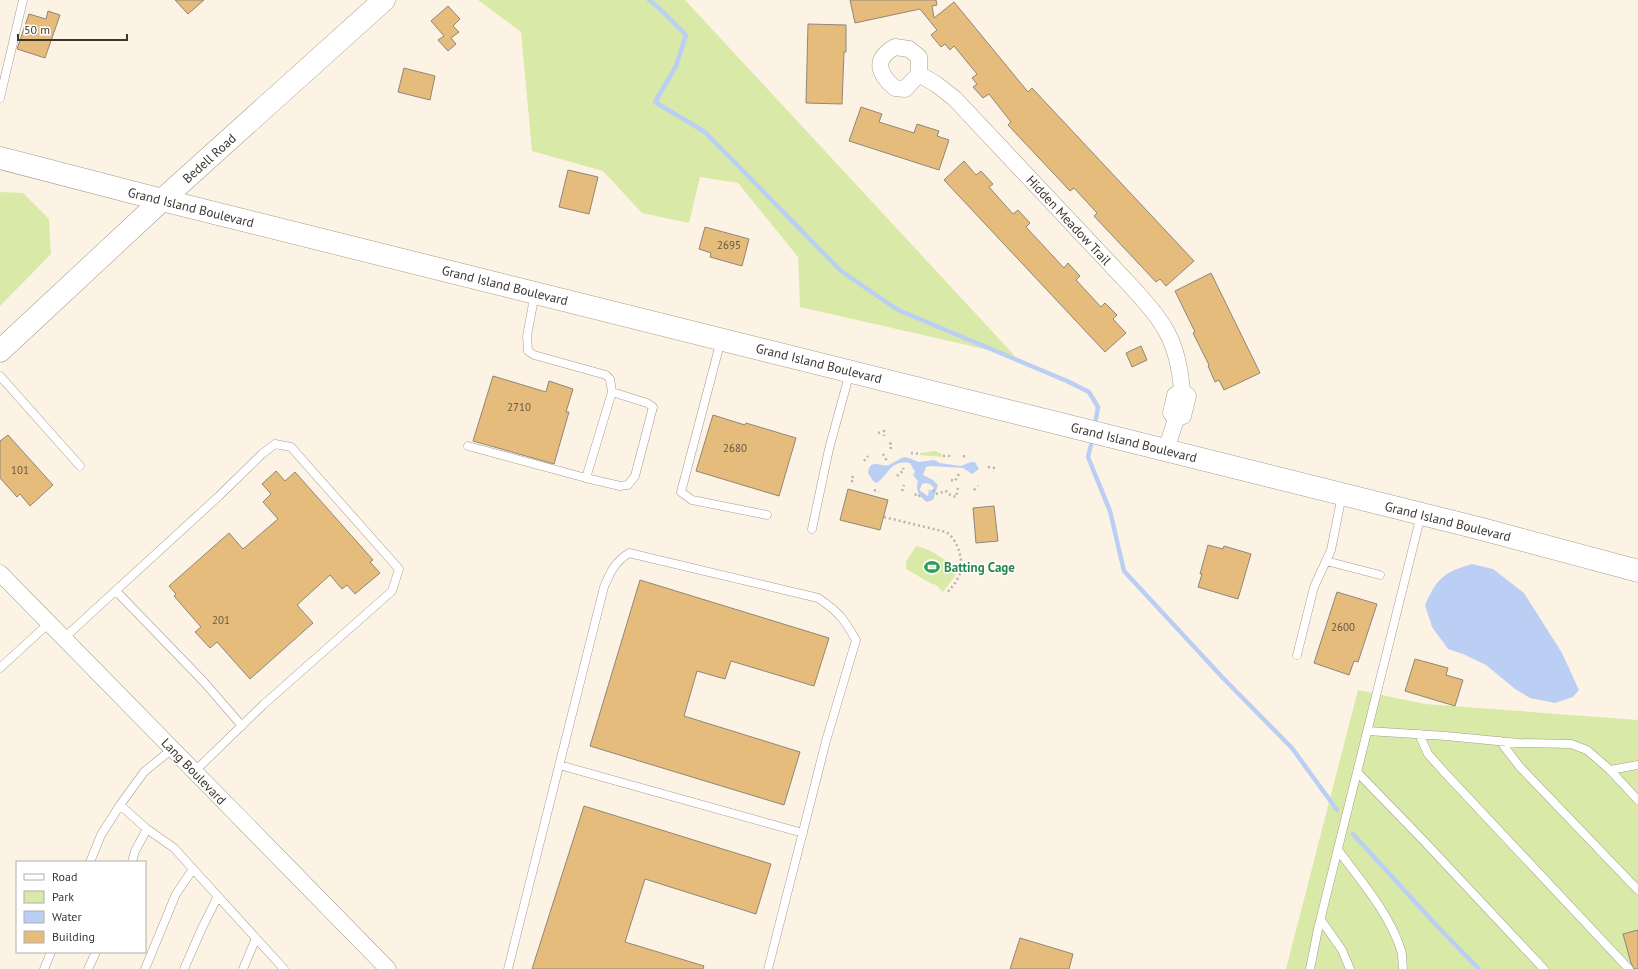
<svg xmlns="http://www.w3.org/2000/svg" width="1638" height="969" font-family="'PT Sans',sans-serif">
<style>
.green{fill:#d9e9a8}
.water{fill:#bbcff4;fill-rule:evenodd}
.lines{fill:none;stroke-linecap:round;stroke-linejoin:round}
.stream{stroke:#bbcff4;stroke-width:4.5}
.building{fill:#e5bc7b;stroke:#8f877a}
.lane-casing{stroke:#a59c8f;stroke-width:9}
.street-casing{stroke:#a59c8f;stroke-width:17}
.secondary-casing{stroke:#a59c8f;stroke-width:23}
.path{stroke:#bab2a7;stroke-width:2.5;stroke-dasharray:2 3;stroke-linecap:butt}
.lane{stroke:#fff;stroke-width:8}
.street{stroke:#fff;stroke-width:16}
.secondary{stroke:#fff;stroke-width:22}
.labels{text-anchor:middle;stroke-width:3;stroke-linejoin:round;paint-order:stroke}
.number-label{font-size:11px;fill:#655843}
.street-label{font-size:13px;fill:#3a3630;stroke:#fff}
.leisure-label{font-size:13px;font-weight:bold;fill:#27864d;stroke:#fff;text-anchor:start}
</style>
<rect width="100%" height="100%" fill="#fdf3e5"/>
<path class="green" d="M478 0H685L1015 356 800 307 798 257 738 183 700 177 689 223 642 213 603 171 532 151 521 32Z
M0 192 23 193 49 219 51 254 0 306Z
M935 451 942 454V457L920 455V453Z
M916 546C928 548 942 557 951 565H959L955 576 943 592 936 585 930 583 906 569V562Z
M1358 690 1425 704 1638 720V969H1286Z"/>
<path class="water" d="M904 457 909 458 919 462 934 460 940 463 961 466 971 462H975L979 469 972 474 963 468 931 466 926 467 923 475 933 480 938 485 933 500 927 502C919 497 915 490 918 481L913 475 915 472 910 463C890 460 890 473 877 483L873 481 868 473C870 457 881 468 889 465 895 462 898 459 904 457ZM925 483 930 484 934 488 931 491 929 489 928 496 921 492 920 489 922 484Z
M1472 564 1493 569 1524 593 1562 653 1579 690 1573 697 1555 703 1530 698 1515 689 1486 665 1463 654 1448 649 1432 627 1425 605C1437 578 1444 572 1472 564Z"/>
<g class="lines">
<path class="stream" d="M649 0 658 7 686 35 676 66 655 102 705 132 841 271 898 310 1067 381 1089 392 1098 407 1096 419
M1091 445 1088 457 1110 511 1124 571 1223 678 1292 748 1337 810
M1353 834 1438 927 1479 969"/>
</g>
<path class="building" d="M175 0H204L188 14Z
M850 0H936L937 5 932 6 934 18 954 2 1028 92 1032 88 1194 261 1166 286 1160 279 1156 282 1094 216 1097 213 1074 188 1070 191 1008 125 1011 122 989 94 983 98 973 87 977 84 972 78 977 74 954 46 950 50 945 44 941 47 931 35 937 30 920 9 855 23Z
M448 6 460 19 453 26 459 32 451 38 456 44 448 51 438 40 444 36 431 21Z
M48 11 60 15 45 58 17 49 29 14 46 19Z
M808 24 846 25V52H844L842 104 806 103Z
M404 68 435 76 430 100 398 92Z
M861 107 882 114 879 122 914 133 917 124 939 131 937 136 949 140 939 170 849 141Z
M964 161 976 175 981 171 993 184 989 187 1013 214 1018 210 1030 223 1026 227 1064 268 1068 263 1080 276 1076 280 1101 307 1105 303 1117 315 1113 319 1126 333 1105 352 944 180Z
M568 170 598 177 589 214 559 207Z
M705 227 749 239 742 266 710 257 711 253 699 249Z
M1211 273 1260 373 1224 390 1219 380 1215 382 1208 366 1209 365 1193 333 1195 332 1175 291Z
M1141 346 1147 360 1132 367 1126 353Z
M493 376 546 392 549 381 573 389 566 412H569L554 464 473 441Z
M713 415 745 425 746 423 796 438 779 496 696 471Z
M8 435 53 485 30 506 20 494 17 497 0 478V441Z
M276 471 285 481 295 472 373 560 370 562 380 573 355 594 347 585 342 589 330 575 297 605 313 623 250 679 217 642 210 648 195 632 201 627 174 596 176 594 169 586 229 533 243 549 278 519 263 502 271 494 262 484Z
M848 489 888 500 880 530 840 520Z
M994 506 998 541 976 543 973 508Z
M1208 545 1223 549 1224 546 1251 554 1238 599 1198 587 1202 574H1200Z
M640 580 829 638 814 686 731 661 725 679 697 671 684 716 800 752 784 805 590 746Z
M1337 592 1377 604 1358 662 1354 661 1349 675 1314 663Z
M1415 659 1448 668 1446 675 1463 680 1455 706 1405 691Z
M584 806 771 864 756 914 645 879 625 942 704 966 703 969H532Z
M1638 930V969H1634L1631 963 1623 934Z
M1020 938 1073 954 1069 969H1010Z"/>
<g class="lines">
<defs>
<path id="lane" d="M0 98 23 0
M721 340 681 492 692 500 767 515
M0 376 80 466
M468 446 586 478 612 392 610 379 606 375 534 355 528 351 527 336 535 293
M586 478 620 486 628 485 635 476 653 407 647 403 612 392
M812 529 829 449 850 372
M1326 561 1380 575
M116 591 204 682 242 726
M64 638 219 496 262 454 275 444 291 447 399 569 392 591 263 705 194 772
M1297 655 1314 587 1331 550 1342 495
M0 668 49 623
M1368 731 1446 736 1518 743 1571 744 1587 750 1610 770 1638 765
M1419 734 1428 754 1445 773 1629 969
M1500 741 1520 767 1638 890
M559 765 803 833
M1610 770 1638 800
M1358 773 1422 839 1544 969
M120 805 147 829 135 851 132 862
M147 829 174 848 284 969
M1338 850C1361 881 1389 913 1401 950 1403 956 1402 963 1403 969
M90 862 101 835 120 805 144 772 172 749
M1321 920 1342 950 1350 969
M44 969 51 952
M88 969 96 952
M145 969 176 894 193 869
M184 969 202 928 218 896
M243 969 256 938
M508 969 604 587C611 571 614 563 629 553L818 598C839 612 844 619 856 640L826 741 768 969
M1310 969 1318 929 1421 515"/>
<path id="street" d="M919 74V57L909 49 895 47C873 59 878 74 895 88L905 89 919 74 936 84 954 98 1129 284C1163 321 1178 339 1182 391
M1166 450 1176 419 1183 416 1188 396 1182 391 1175 395 1171 413 1176 419
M0 573 388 969"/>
<path id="secondary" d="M0 158 162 200 1474 527 1638 571
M0 351 162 200 384 0"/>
</defs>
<use href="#lane" class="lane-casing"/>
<use href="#street" class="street-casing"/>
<use href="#secondary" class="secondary-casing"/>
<path class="path" d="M878 433 884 431V436
M891 449 890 444 893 441
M911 453 920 454
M883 454 887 461
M943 456H949L951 459
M963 456 968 457
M864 461 868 456
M988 467 994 468 993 472
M853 476 851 480 855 484
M897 476 904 470 903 468
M951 480 955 481 959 474
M874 490 879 492
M933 490 936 494 946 491 948 494 956 497 958 488
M974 490 978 486
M902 491 904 485
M915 494 918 497 923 493
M884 517 946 532C958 539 965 563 959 576 956 583 951 588 946 594"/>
<use href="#lane" class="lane"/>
<use href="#street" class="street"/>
<use href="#secondary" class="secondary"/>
</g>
<defs>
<symbol id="stadium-bare" viewBox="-9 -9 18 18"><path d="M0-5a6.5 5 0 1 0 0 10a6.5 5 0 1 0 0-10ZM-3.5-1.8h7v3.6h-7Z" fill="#2e9e5b" stroke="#fff" stroke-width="2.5" paint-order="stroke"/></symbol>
</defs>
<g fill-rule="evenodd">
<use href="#stadium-bare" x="921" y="556" width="22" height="22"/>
</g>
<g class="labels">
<g class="number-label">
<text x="729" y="249">2695</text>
<text x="519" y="411">2710</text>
<text x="735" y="452">2680</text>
<text x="20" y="474">101</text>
<text x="221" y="624">201</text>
<text x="1343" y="631">2600</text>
</g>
<g class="street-label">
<text transform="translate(209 158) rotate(-42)" y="5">Bedell Road</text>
<text transform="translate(191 207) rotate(14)" y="5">Grand Island Boulevard</text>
<text transform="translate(1069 220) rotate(47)" y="5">Hidden Meadow Trail</text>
<text transform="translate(505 285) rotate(14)" y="5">Grand Island Boulevard</text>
<text transform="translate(819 363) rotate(14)" y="5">Grand Island Boulevard</text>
<text transform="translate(1134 442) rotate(14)" y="5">Grand Island Boulevard</text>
<text transform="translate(1448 521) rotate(14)" y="5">Grand Island Boulevard</text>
<text transform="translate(194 771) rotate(46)" y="5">Lang Boulevard</text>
</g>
<g class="leisure-label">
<text x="944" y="572">Batting Cage</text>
</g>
</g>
<rect x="16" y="861" width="130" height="92" fill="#ffffff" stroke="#b0afac"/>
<rect x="24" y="874" width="20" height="6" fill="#ffffff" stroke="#b0afac"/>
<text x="52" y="881" font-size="12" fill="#3a3630">Road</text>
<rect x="24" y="891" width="20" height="12" fill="#d9e9a8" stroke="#b0afac"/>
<text x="52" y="901" font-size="12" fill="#3a3630">Park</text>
<rect x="24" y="911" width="20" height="12" fill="#bbcff4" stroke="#b0afac"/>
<text x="52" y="921" font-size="12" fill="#3a3630">Water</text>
<rect x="24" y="931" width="20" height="12" fill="#e5bc7b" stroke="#b0afac"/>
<text x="52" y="941" font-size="12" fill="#3a3630">Building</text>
<path d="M18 34v6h109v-6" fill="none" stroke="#3a3630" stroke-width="2"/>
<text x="24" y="34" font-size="12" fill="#3a3630" stroke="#ffffff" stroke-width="3" paint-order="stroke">50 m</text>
</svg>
